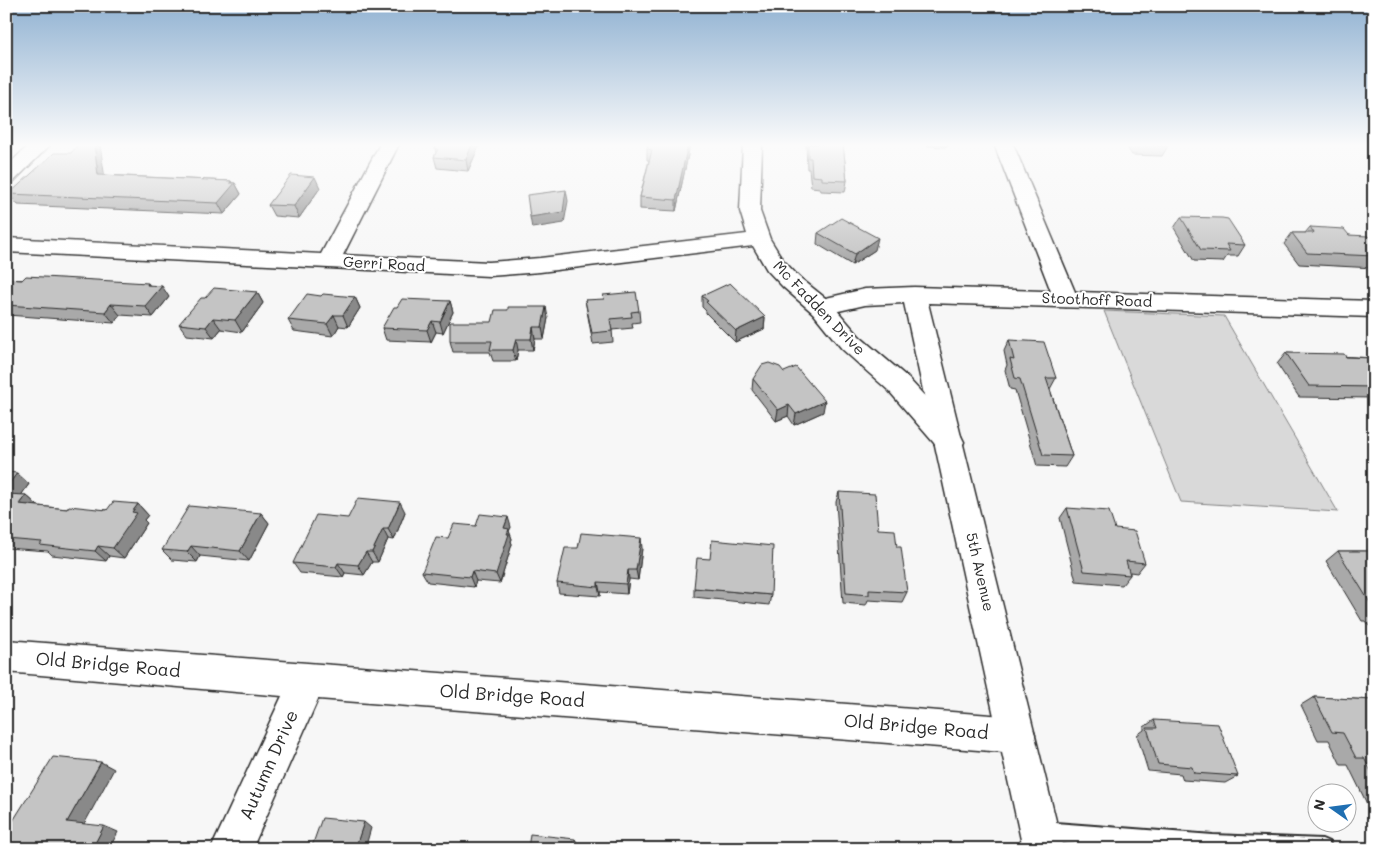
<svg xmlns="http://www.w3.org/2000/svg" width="1380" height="855" font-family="Mali,sans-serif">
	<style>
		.green { fill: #d9d9d9; stroke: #828282 }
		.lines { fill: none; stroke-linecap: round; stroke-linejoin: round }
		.lane-casing { stroke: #2b2b2b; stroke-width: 4 }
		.street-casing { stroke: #2b2b2b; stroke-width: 3 }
		.secondary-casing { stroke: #2b2b2b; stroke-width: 3 }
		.lane { fill: #fff; fill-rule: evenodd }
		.street { fill: #fff; fill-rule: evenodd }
		.secondary { fill: #fff; fill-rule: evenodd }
		.wall { fill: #a9a9a9; stroke: #2b2b2b }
		.shaded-wall { fill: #898989; stroke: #2b2b2b }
		.building { fill: #c4c4c4; stroke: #2b2b2b }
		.labels { text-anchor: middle; stroke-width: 4; stroke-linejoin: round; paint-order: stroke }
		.street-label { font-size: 15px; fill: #2b2b2b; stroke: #fff }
		.near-street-label { font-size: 18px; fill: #2b2b2b; stroke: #fff }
	</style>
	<rect width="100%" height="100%" fill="#f7f7f7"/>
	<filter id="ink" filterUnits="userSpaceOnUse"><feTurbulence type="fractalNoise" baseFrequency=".02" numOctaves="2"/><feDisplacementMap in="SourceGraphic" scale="10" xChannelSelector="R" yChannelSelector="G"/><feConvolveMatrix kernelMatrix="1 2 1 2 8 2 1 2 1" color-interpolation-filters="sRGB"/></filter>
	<g filter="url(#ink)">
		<!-- green -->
		<path class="green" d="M1104 311 1224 316 1338 512 1181 502Z"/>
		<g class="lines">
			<!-- lane casing -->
			<g class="lane-casing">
				<path id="lane" d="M1042 822 1213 835 1322 839 1329 842 1332 849H1131L1042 842 1035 839 1032 832 1035 825Z"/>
			</g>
			<!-- street casing -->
			<g class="street-casing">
				<g id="street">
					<path d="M30 144H51L13 182 6 184V167Z"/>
					<path d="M380 144H399L343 255 489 262 540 258 747 234 740 211 743 144H762L760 211 770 239 783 260 799 277 829 301 860 337 907 377 960 434 964 442 960 450 950 453 940 450 889 391 842 349 813 313 783 287 767 270 753 246 540 272 489 276 6 252V238L321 254Z"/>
					<path d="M994 144H1013L1078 299 1074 304 1066 307 1058 304 1054 299Z"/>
					<path d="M6 640 1017 717 1030 722 1035 735 1030 748 1017 753 318 699 252 849H211L282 696 6 672Z"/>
				</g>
			</g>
			<!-- secondary casing -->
			<g class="secondary-casing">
				<path id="secondary" d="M914 287 1374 301V317L928 303 1063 849H1023L904 303 865 305 821 315 813 313 809 307 813 301 865 289Z"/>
			</g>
			<!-- lane -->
			<use href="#lane" class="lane"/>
			<!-- street -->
			<use href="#street" class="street"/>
			<!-- secondary -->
			<use href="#secondary" class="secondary"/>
		</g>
		<!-- wall -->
		<g class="wall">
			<path d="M437 144H480L468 171 437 168 434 157 436 153 435 149Z"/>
			<path d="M648 144 688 155 676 211 640 209V197L649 160H647V149Z"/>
			<path d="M806 144H843L847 181 845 192 821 191 820 188 811 187 809 169H807Z"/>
			<path d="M927 144H950L945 147 928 146Z"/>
			<path d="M1125 144H1167L1168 146 1162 156 1132 155Z"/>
			<path d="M104 175 231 181 232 183H235L241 194 224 214 18 205 9 194Z"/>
			<path d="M320 188 299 218 274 216 268 205Z"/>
			<path d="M1181 217 1245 245 1238 256H1227L1223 262 1194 261 1174 228Z"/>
			<path d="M1310 227 1349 235 1374 242V268L1299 264 1284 244 1292 233H1305Z"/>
			<path d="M818 233 875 250 852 265 817 244Z"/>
			<path d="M6 279 149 285 169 297 153 317 120 315 114 323 7 315 6 314Z"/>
			<path d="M257 292 263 303 242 332 221 329 214 338 187 335 179 324 205 298Z"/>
			<path d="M321 296 355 297 360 308 348 327 339 326 333 336 294 331 288 320Z"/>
			<path d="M702 296 765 317 764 329 735 342 706 313V311L702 307Z"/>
			<path d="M585 300 639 311 640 322 632 323 633 328 612 330 613 342 593 344Z"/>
			<path d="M450 301 453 312 443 333 436 332 431 342 386 340 382 328 397 307Z"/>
			<path d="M548 318 544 339H535L533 350H518L516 361H493L490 352H453L450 341Z"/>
			<path d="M1009 340 1056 378 1050 389 1072 456 1065 467 1037 466 1015 390 1010 389 1005 370 1007 365 1004 351Z"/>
			<path d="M1286 353 1374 358V398L1299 397 1277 364Z"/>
			<path d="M753 379 823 412 794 425 788 416 776 421 752 390Z"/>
			<path d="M6 472 29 484 21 495H26L38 506 67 509 107 510 138 504 148 515 144 520 147 523 124 558 109 556 106 561 52 555 48 551 6 548Z"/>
			<path d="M839 492 897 547 907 592 902 602 868 600 866 605 843 603 836 502Z"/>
			<path d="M1067 508 1115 529 1145 563 1137 573 1130 572V575L1122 585 1076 581 1060 518Z"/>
			<path d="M405 512 394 540 388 539 378 562H372L364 575 345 573 343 577 300 573 293 563 348 518Z"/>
			<path d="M261 513 269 523 249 561 200 556 197 562 172 560 162 550Z"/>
			<path d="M476 526 511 527 509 531 512 539 511 541 512 544 500 583 476 581 474 587 428 582 422 572 448 538Z"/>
			<path d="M578 548H642L638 580 629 579 627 594 600 592V596L559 593 557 583Z"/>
			<path d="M1338 551H1374V626H1369L1365 621H1362L1326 561Z"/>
			<path d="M694 588 771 595 769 605 694 597Z"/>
			<path d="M1314 697 1374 700V810H1370L1348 765H1341L1329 740H1318L1301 705Z"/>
			<path d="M1154 720 1238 776 1225 783 1183 780 1181 774 1148 771 1137 735 1144 730V727Z"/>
		</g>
		<!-- shaded-wall -->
		<g class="shaded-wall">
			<path d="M94 144H100L106 186 98 175Z"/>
			<path d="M472 144H480L468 171 466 160Z"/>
			<path d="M688 144H690L688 155 676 211V200Z"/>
			<path d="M315 177 320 188 299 218 294 206Z"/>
			<path d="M231 181 233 185 235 183 241 194 224 214 218 203Z"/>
			<path d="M566 190 568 201 564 223 532 228 530 217Z"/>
			<path d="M878 238 875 250 852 265 855 254Z"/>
			<path d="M148 283 155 294 162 286 169 297 153 317 145 306 147 285Z"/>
			<path d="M257 292 263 303 242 332 235 320Z"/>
			<path d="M355 297 360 308 348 327 343 315Z"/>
			<path d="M450 301 453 312 443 333 440 322Z"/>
			<path d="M111 304 120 315 114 323 105 312Z"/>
			<path d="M546 307 548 318 544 339 542 327Z"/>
			<path d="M334 315 339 326 333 336 327 324Z"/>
			<path d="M765 317 764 329 735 342 736 331Z"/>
			<path d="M213 318 221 329 214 338 206 327Z"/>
			<path d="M432 321 436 332 431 342 427 330Z"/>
			<path d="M533 327 535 339 533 350 531 339Z"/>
			<path d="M516 339 518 350 516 361 513 350Z"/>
			<path d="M825 401 823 412 794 425 796 414Z"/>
			<path d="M789 405 788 416 776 421 778 410Z"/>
			<path d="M17 473 29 484 15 504 6 497V488Z"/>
			<path d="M26 495 38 506 19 504Z"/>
			<path d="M400 502 405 512 394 540 388 529Z"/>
			<path d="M138 504 148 515 144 520 147 523 124 558 113 548 132 512Z"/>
			<path d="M261 513 269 523 249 561 240 551Z"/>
			<path d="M508 517 511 527 509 531 512 539 511 541 512 544 500 583 496 574 504 528Z"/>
			<path d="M383 529 388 539 378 562 372 552Z"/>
			<path d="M641 538 642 548 638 580 636 570Z"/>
			<path d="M98 546 109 556 106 561 95 551Z"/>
			<path d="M191 546 200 556 197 562 187 552Z"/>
			<path d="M366 552 372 562 364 575 358 565Z"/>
			<path d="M338 563 345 573 343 577 336 567Z"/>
			<path d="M628 570 629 579 627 594 626 584Z"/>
			<path d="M472 571 476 581 474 587 470 577Z"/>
			<path d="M598 582 600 592V596L598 587Z"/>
			<path d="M101 762 114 769 82 828 67 822Z"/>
			<path d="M364 822 371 828 365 849H355Z"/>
			<path d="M104 826 118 832 109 849H92Z"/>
			<path d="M575 839 578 844 577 849H573Z"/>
		</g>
		<!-- building -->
		<g class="building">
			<path d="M79 144H94L98 175 231 181 230 183H235L218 203 9 194 54 153H71Z"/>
			<path d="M437 144H472L466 160 434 157 438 149H435Z"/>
			<path d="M648 144H688L676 200 640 197 652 150 647 149Z"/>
			<path d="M808 144H843L847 181 822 180V177L812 176 811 158H808Z"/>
			<path d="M1140 144H1167L1168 146Z"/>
			<path d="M291 175 315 177 294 206 268 205Z"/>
			<path d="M566 190 563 212 530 217 527 195Z"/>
			<path d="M1181 217 1222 218 1228 219 1245 245 1226 244 1230 251 1201 250Z"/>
			<path d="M841 218 878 238 855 254 818 233Z"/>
			<path d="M1310 227 1344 229 1349 235 1368 236 1374 242V256L1307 253 1292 233H1314Z"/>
			<path d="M26 276 148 283 147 285 162 286 145 306 111 304 105 312 6 305V279L22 280Z"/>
			<path d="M730 283 765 317 736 331 706 302 708 301 702 296Z"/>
			<path d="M214 288 257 292 235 320 213 318 206 327 179 324 201 298H205Z"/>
			<path d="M636 292 639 311 631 312 632 317 610 319 612 331 592 333 585 300 604 299 603 295Z"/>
			<path d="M307 294 321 296 323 294 355 297 343 315H334L327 324 288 320Z"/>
			<path d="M402 299 450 301 440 322 432 321 427 330 382 328 394 307H397Z"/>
			<path d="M508 307H546L542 327H533L531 339H516L513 350H490L492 341H450V322H492L495 310H508Z"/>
			<path d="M1009 340 1044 342 1056 378H1046L1072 456 1043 455 1020 379 1015 378 1010 359 1014 360Z"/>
			<path d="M1286 353 1344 354 1346 357 1374 358V387L1309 386Z"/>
			<path d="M769 363 780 367 784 372 796 367 825 401 796 414 789 405 778 410 753 379 762 365Z"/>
			<path d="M6 472 17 473 6 488Z"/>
			<path d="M839 492 875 494 878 529 895 530 897 547H901L907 592 869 590V595L846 593Z"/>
			<path d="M6 494 26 495 19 504 67 509 69 506 107 510 113 502 138 504 132 512 137 513 113 548 98 546 95 551 40 545 42 542 6 539Z"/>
			<path d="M358 498 400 502 388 529H383L372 552H366L358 565 338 563 336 567 293 563 316 515 348 518Z"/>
			<path d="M189 506 261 513 240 551 191 546 187 552 162 550Z"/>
			<path d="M1067 508 1109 511 1115 529 1135 531 1145 563 1126 561 1130 575 1084 571Z"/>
			<path d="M480 514 508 517 504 528 509 529 507 534H509L496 574 472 571 470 577 422 572 436 537 448 538 454 524 476 526Z"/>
			<path d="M581 533 641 538 636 570H628L626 584 598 582V587L557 583 565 548H578Z"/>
			<path d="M712 540 773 546 771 595 694 588 697 558 710 559Z"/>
			<path d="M1338 551H1374V609Z"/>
			<path d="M1314 697 1374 700V777L1364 758H1356L1343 733 1332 732Z"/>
			<path d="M1154 720 1218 724 1238 776 1194 773 1192 767 1158 764 1147 728H1157Z"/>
			<path d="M53 757 101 762 67 822 104 826 92 849H6V832Z"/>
			<path d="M322 818 364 822 355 849H311Z"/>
			<path d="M530 834 575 839 573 849H528Z"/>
		</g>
	</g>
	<!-- sky -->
	<linearGradient id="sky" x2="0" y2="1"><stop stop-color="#91b2d2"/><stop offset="0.55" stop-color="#fbfbfb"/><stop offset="1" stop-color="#fbfbfb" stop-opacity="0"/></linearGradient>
	<rect width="1380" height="264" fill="url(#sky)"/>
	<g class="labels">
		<!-- street labels -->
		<g class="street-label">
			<text transform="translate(384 264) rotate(3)" y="5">Gerri Road</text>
			<text transform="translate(1097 300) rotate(2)" y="5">Stoothoff Road</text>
			<text transform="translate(819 308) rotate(46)" y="5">Mc Fadden Drive</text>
			<text transform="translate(980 572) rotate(77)" y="5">5th Avenue</text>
		</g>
		<!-- near-street labels -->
		<g class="near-street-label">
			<text transform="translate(108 665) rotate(5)" y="6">Old Bridge Road</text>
			<text transform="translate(512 696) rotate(4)" y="6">Old Bridge Road</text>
			<text transform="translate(916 727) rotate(5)" y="6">Old Bridge Road</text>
			<text transform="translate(269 765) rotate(-66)" y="6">Autumn Drive</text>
		</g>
	</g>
	<!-- margin -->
	<rect width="1380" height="855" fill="none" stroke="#fff" stroke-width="25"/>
	<rect x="12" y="12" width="1355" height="830" fill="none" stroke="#2b2b2b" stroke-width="2" filter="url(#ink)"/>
	<!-- north arrow -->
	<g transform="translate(1332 808) rotate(284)"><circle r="24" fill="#ffffff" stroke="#aaaaaa"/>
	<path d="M0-4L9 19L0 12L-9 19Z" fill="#1f6fb2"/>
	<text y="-8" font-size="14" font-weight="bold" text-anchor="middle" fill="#2b2b2b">N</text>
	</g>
</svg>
